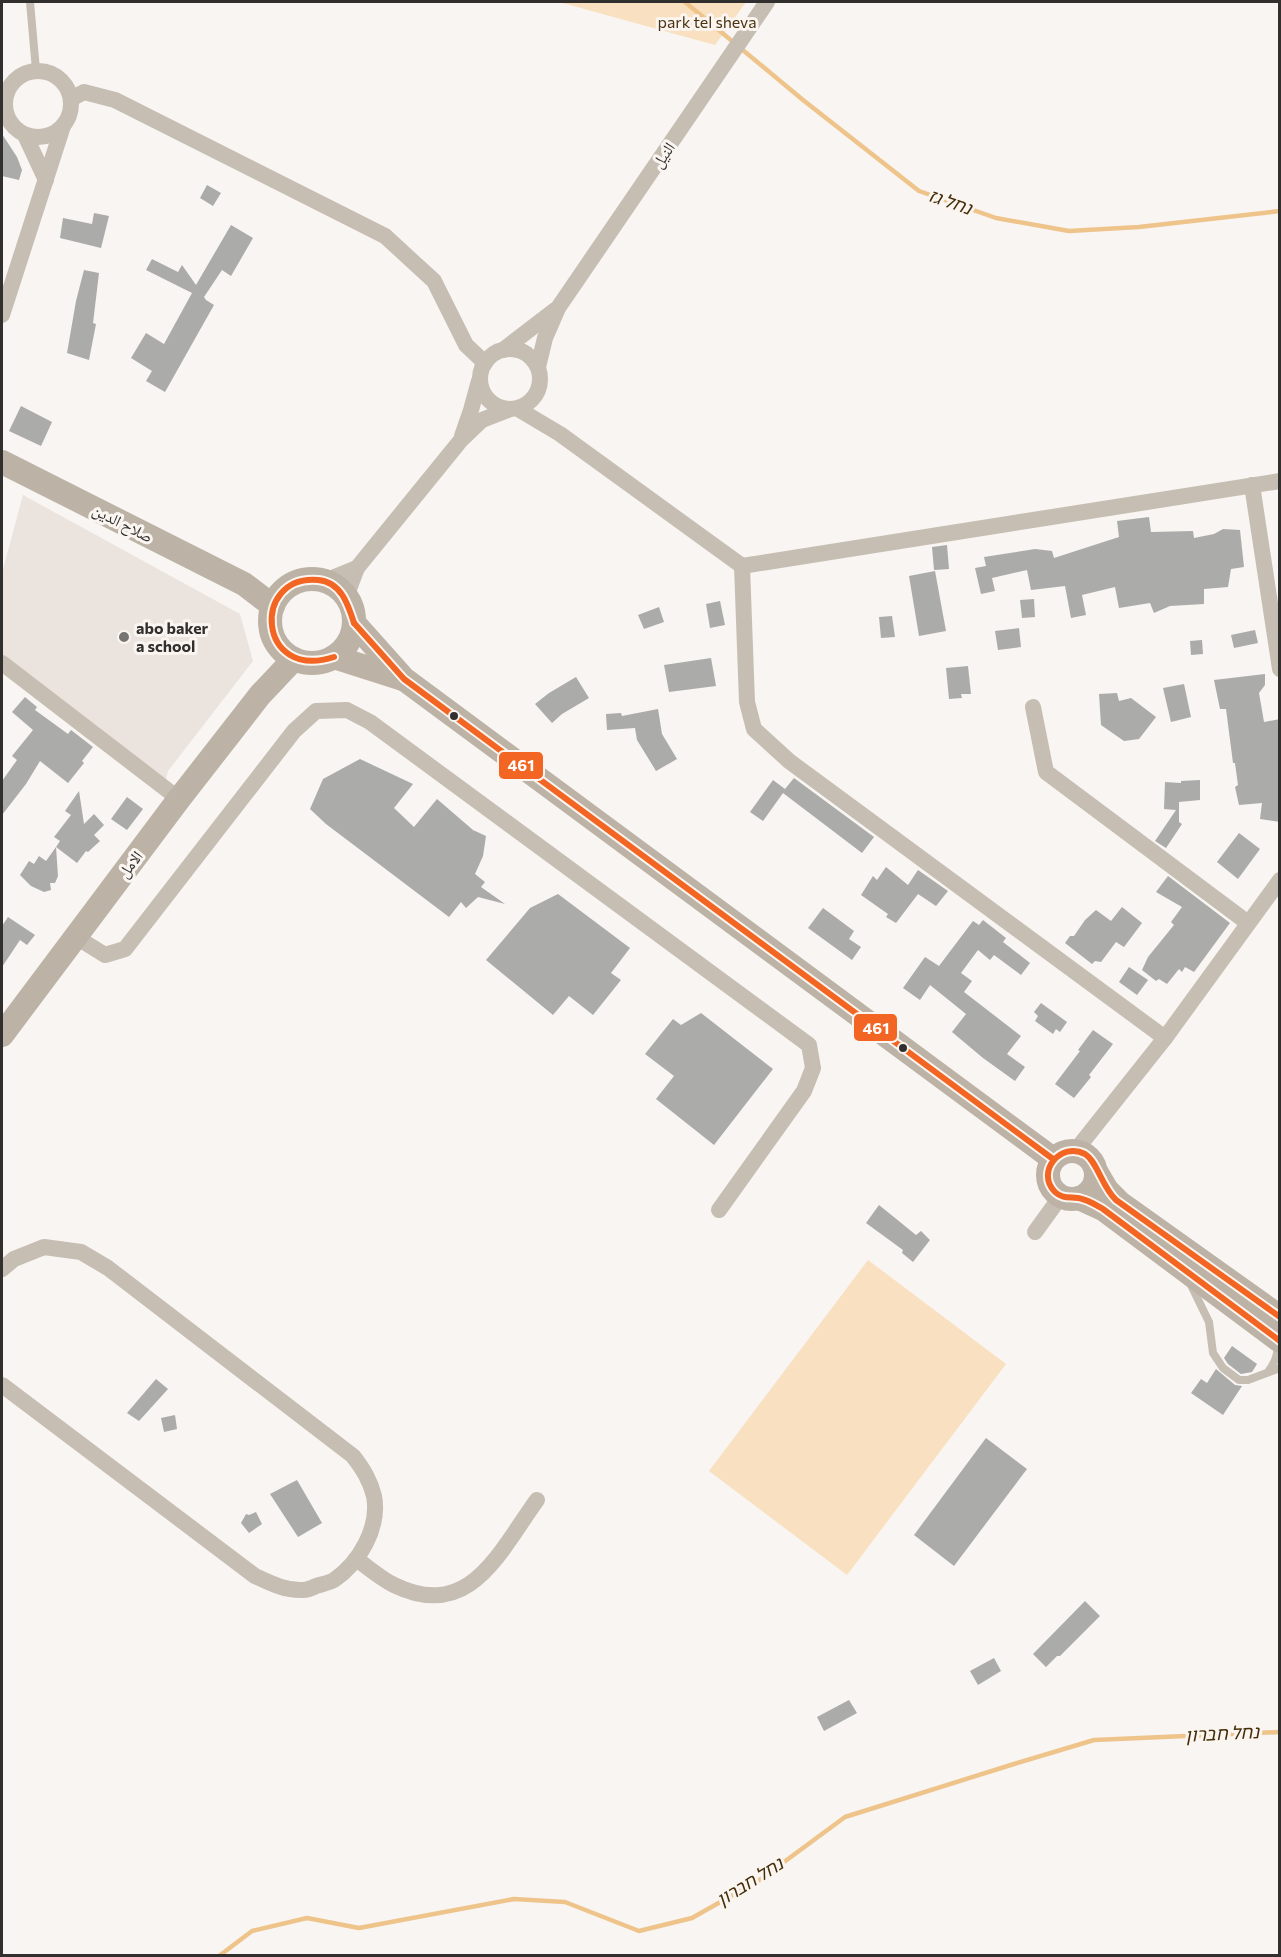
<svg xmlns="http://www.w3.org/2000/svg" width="1281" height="1957" font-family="Commissioner,'Noto Naskh Arabic','Noto Sans Hebrew',sans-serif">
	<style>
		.built { fill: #ebe4de }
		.green { fill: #f9e0c0 }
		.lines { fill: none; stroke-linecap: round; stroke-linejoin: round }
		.stream { stroke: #eec48a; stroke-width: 4.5 }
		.building { fill: #ababa9 }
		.lane { stroke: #c6beb3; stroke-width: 8 }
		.street { stroke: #c6beb3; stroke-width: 16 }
		.secondary { stroke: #bcb3a6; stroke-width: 24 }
		.bus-1-casing { stroke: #faf5f0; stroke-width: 10 }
		.bus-1 { stroke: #f26522; stroke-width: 6 }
		.poi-dot { fill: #777573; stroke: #faf5f0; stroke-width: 2 }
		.bus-dot { fill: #32302e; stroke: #faf5f0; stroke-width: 2 }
		.labels { text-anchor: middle; stroke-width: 6; stroke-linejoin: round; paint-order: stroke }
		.park-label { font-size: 16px; fill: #4b3310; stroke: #faf5f0 }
		.street-label { font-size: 16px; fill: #32302e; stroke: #faf5f0 }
		.poi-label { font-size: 16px; font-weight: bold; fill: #32302e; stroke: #faf5f0; text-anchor: start }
		.water-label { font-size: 18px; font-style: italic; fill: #442d08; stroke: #faf5f0 }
		.line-badge { stroke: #faf5f0; stroke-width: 2 }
		.badge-label { font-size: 16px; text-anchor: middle; font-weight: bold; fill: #fff }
	</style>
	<rect width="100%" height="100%" fill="#f8f5f2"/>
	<!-- built -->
	<path class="built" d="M23 495 240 614 253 661 168 771 164 787 2 663V573Z"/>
	<!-- green -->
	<g class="green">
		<path d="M559 2H746L715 45Z"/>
		<path d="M868 1260 1006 1364 847 1575 709 1471Z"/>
	</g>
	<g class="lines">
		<!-- stream -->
		<g class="stream">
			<path d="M685 2 803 100 919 191 996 218 1069 231 1139 227 1280 211"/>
			<path d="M219 1956 252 1931 307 1918 359 1928 514 1899 565 1902 639 1931 692 1918 761 1879 845 1817 1014 1764 1094 1740 1280 1732"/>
		</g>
	</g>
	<!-- building -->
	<g class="building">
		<path d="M2 134 17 157 22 170 19 180 2 176Z"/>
		<path d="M207 185 221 193 213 206 200 198Z"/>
		<path d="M94 213 109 216 101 248 60 238 63 218 92 224Z"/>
		<path d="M231 225 253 238 231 276 222 270 204 297 206 300 214 305 165 392 146 381 152 371 131 358 146 333 164 344 192 293 146 270 152 259 178 272 182 265 196 285Z"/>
		<path d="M84 270 99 273 93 323 96 324 89 360 67 353 76 301Z"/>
		<path d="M21 406 52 422 41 446 9 431Z"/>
		<path d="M1149 517 1151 532 1193 531 1194 538 1214 534 1223 529 1240 530 1244 567 1231 569 1228 587 1204 589V604L1170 606 1154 613 1150 603 1119 608 1115 587 1082 595 1086 615 1071 618 1065 586 1031 590 1027 570 992 578 995 591 981 594 975 568 986 566 984 557 1035 549 1052 551 1054 558 1119 537 1117 521Z"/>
		<path d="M947 545 949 569 934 570 932 547Z"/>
		<path d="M935 571 946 631 919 636 909 576Z"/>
		<path d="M1034 599 1035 617 1022 618 1020 600Z"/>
		<path d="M720 601 725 625 710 628 706 604Z"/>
		<path d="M659 607 664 622 644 629 638 615Z"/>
		<path d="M892 616 895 637 881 638 879 617Z"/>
		<path d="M1019 628 1021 647 998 650 995 631Z"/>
		<path d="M1255 630 1258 643 1234 648 1231 635Z"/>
		<path d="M1202 640 1203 654 1191 655 1190 641Z"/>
		<path d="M711 658 716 686 669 692 664 665Z"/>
		<path d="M968 666 971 694H961L962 698 949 699 946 668Z"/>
		<path d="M1265 674V685L1259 693 1264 722 1280 719V822L1260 819 1262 803 1239 805 1235 787 1238 785 1235 763H1233L1226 709H1220L1214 680Z"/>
		<path d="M576 677 589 698 562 714 552 723 535 704 549 693Z"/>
		<path d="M1184 684 1191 717 1171 722 1163 688Z"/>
		<path d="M1117 693 1119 701 1131 698 1156 717 1139 739 1124 741 1101 725 1099 694Z"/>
		<path d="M25 697 37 707 35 710 68 734 71 730 93 747 82 761 84 763 68 783 40 761 26 784 2 815V781L17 760 12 756 33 730 12 712Z"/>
		<path d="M658 709 662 734 677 759 656 771 637 740 635 728 607 730 606 714 621 713 622 716Z"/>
		<path d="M360 759 413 784 394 808 414 827 437 799 473 830 486 836 483 856 475 874 485 882 481 887 505 904 478 897 466 908 461 902 449 917 326 824 310 809 323 779Z"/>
		<path d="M794 778 874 837 862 853 783 793 763 821 750 812 773 780 785 789Z"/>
		<path d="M1200 780V800L1179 802V822L1182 824 1166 848 1155 841 1176 810 1164 809 1165 782 1181 783V781Z"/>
		<path d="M79 791 84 824 94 814 104 825 94 835 100 841 88 852 86 851 77 863 56 847 60 841 54 837 71 815 65 811Z"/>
		<path d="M127 797 143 809 127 830 111 819Z"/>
		<path d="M1239 833 1260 849 1238 879 1217 862Z"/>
		<path d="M56 847 58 876 55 883H50L51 890 44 892 31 886 20 875 29 861 34 864 39 856 46 861Z"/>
		<path d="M886 867 908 885 918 870 948 891 936 906 918 894 896 923 886 917 888 914 861 895 873 876 877 880Z"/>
		<path d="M1168 876 1230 923 1194 972 1185 967 1182 972 1179 969 1167 984 1159 979 1156 981 1142 970 1148 957 1174 925 1171 922 1182 907 1156 892Z"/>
		<path d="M558 894 630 948 611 973 621 980 593 1015 569 996 553 1015 486 960 530 908Z"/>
		<path d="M1122 907 1142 923 1124 947 1116 942 1101 962 1095 961 1092 964 1065 943 1070 936H1074L1085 920 1096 910 1111 921Z"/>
		<path d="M823 908 854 931 849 939 861 947 852 960 808 928Z"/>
		<path d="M8 917 35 935 27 945 20 940 2 967V926Z"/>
		<path d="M983 920 1006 938 1003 942 1030 963 1021 975 994 955 990 960 978 950 961 973 972 981 964 992 1021 1036 1007 1054 1025 1067 1015 1081 983 1058 952 1032 966 1014 930 985 920 1000 903 988 925 957 939 966 973 921 979 925Z"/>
		<path d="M1129 967 1148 980 1137 995 1119 982Z"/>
		<path d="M1041 1003 1067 1022 1060 1032 1056 1029 1053 1034 1035 1021 1038 1016 1034 1012Z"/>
		<path d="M701 1013 773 1069 714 1145 656 1099 674 1076 645 1054 673 1019 681 1025Z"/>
		<path d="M1093 1030 1113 1044 1089 1075 1091 1077 1074 1098 1055 1084 1080 1051 1078 1050Z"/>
		<path d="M879 1205 916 1235 921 1231 930 1240 913 1262 902 1253 903 1250 866 1223Z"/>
		<path d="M1232 1346 1257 1364 1252 1372 1241 1374 1228 1364 1224 1358Z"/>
		<path d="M1216 1369 1235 1385 1242 1386 1223 1415 1191 1393 1201 1379 1207 1383Z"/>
		<path d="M156 1379 168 1389 139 1421 127 1413Z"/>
		<path d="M175 1415 177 1429 164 1432 161 1418Z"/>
		<path d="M986 1438 1027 1469 954 1566 914 1535Z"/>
		<path d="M297 1480 322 1523 298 1537 270 1494Z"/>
		<path d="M256 1512 262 1524 249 1533 241 1523 246 1514 249 1515Z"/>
		<path d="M1085 1601 1100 1616 1060 1656H1057L1046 1667 1033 1654Z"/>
		<path d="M994 1658 1001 1671 978 1685 970 1671Z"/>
		<path d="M849 1700 857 1713 824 1731 817 1717Z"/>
	</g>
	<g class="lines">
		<!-- lane -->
		<g class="lane">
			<path d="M30 2 36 70"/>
			<path d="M1190 1283 1209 1322 1213 1353 1223 1368 1239 1380H1248L1280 1368"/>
			<path d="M1268 1372C1275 1362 1279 1354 1277 1342"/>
		</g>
		<!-- street -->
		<g class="street">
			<circle cx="38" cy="104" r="33"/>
			<path d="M71 99 84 92 115 100 385 236 434 281 466 345 485 363"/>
			<path d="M25 135 46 180"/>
			<path d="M2 315 63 126"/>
			<circle cx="510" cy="379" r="30"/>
			<path d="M503 350 555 310"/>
			<path d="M538 367 545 338 558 308 767 2"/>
			<path d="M518 409 560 434 742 566 1280 481"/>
			<path d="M462 436 471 410 479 381"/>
			<path d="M1252 485 1280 669"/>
			<path d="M742 566 747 702 754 729 789 761 1165 1038"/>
			<path d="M325 581 357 568"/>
			<path d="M346 597 357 568 461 440 482 420 508 410"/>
			<path d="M2 663 179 799"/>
			<path d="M1033 707 1046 772 1248 923"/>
			<path d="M76 937 105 955 125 949 294 731 316 711 347 710 370 722 809 1045 813 1068 804 1091 719 1210"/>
			<path d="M1076 1150 1165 1038 1280 880"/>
			<path d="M1035 1232 1061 1196"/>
			<path d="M2 1269 14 1259 44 1247 81 1252 108 1268 353 1456C363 1469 370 1480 374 1496 380 1528 359 1563 334 1580 329 1583 322 1584 316 1586 312 1588 307 1590 303 1590 285 1591 270 1583 255 1576L2 1385"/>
			<path d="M356 1559C368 1567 380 1578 394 1585 470 1622 499 1552 537 1500"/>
		</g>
		<!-- secondary -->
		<g class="secondary">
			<path d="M2 462 244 584 273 606"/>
			<circle cx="312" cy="621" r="42"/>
			<path d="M354 623 404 679 1053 1159"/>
			<path d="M334 657 403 679"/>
			<path d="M2 1035 179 799 260 695 294 659"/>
			<circle cx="1072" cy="1175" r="24"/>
			<path d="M1097 1173 1107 1190 1120 1203 1280 1317"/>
			<path d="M1079 1198 1103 1209 1280 1341"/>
		</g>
		<!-- bus-1 casing -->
		<g class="bus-1-casing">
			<g id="bus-1">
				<path d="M354 623 404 679 1053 1159"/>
				<path d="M334 657C257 682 251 574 318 580 341 582 348 604 354 623"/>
				<path d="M1280 1317 1116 1200C1102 1187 1097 1161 1085 1154 1061 1141 1035 1172 1055 1192 1063 1200 1073 1196 1082 1199 1090 1201 1096 1205 1103 1209L1280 1341"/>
			</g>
		</g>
		<!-- bus-1 -->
		<use href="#bus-1" class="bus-1"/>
	</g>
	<!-- markers -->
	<circle class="poi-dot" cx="124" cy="637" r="6"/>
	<g class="bus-dot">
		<circle cx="454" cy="716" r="5"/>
		<circle cx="903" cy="1048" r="5"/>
	</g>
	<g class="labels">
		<!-- park labels -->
		<g class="park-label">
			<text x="707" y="28">park tel sheva</text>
		</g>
		<!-- street labels -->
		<g class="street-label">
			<text transform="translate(663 155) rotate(-56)" y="6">النيل</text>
			<text transform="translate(123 523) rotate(27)" y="6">صلاح الدين</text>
			<text transform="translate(130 864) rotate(-53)" y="6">الامل</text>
		</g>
		<!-- poi labels -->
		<g class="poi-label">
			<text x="136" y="634">abo baker<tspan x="136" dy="18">a school</tspan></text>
		</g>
		<!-- water labels -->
		<g class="water-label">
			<text transform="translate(950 202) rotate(19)" y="6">נחל גז</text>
			<text transform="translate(1222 1734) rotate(-3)" y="6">נחל חברון</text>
			<text transform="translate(750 1882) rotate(-32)" y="6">נחל חברון</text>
		</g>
	</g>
	<g class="line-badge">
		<rect x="498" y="751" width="46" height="29" rx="6" fill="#f26522"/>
		<rect x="853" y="1013" width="45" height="29" rx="6" fill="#f26522"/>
	</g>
	<g class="badge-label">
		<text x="521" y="771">461</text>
		<text x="876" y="1034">461</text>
	</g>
	<!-- border -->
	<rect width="1281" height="1957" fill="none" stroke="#32302e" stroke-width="6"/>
</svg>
